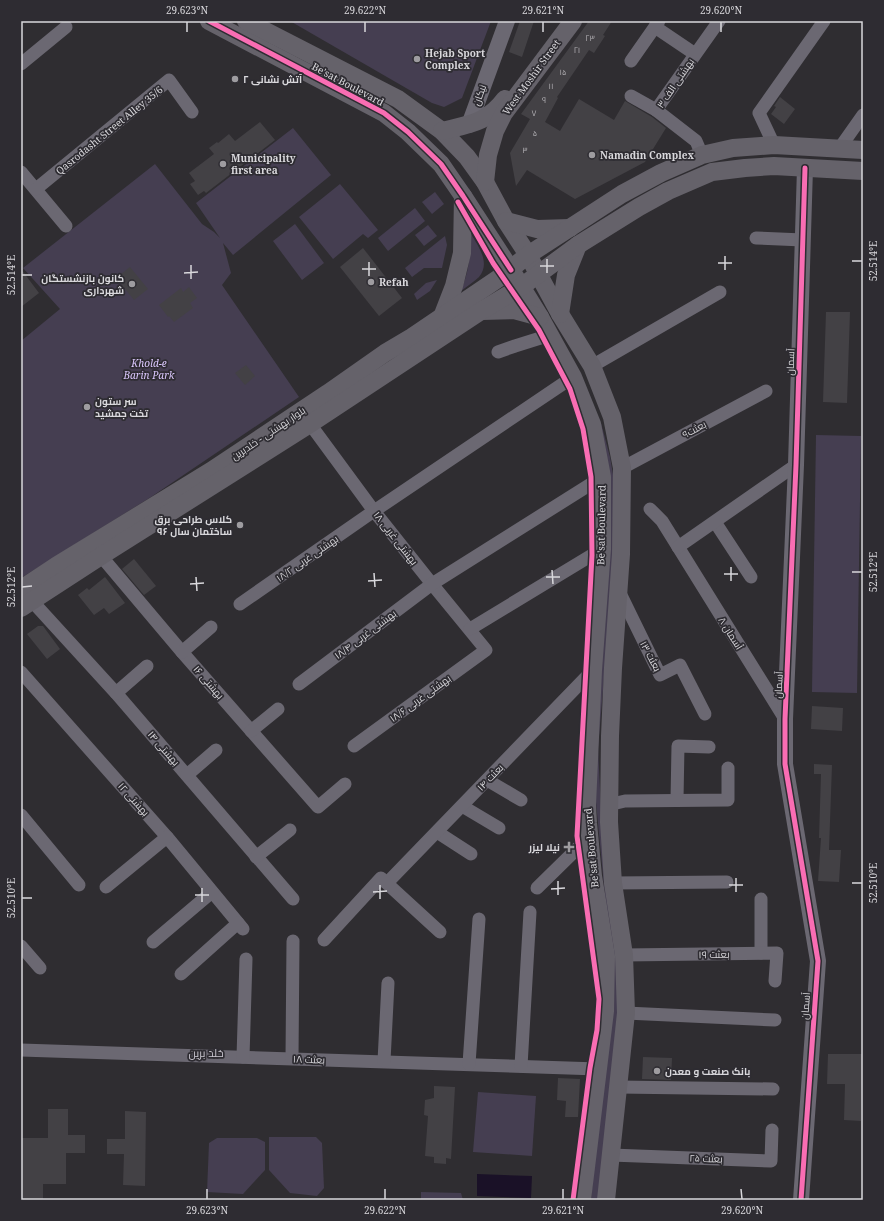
<svg xmlns="http://www.w3.org/2000/svg" width="884" height="1221" font-family="'Noto Serif',Cairo,serif">
	<style>
		.green { fill: #453e51 }
		.water { fill: #1a1127 }
		.building { fill: #434145 }
		.lines { fill: none; stroke-linecap: round; stroke-linejoin: round }
		.minor { stroke: #6b6872; stroke-width: 13 }
		.tertiary { stroke: #6b6872; stroke-width: 16 }
		.secondary { stroke: #65626a; stroke-width: 18 }
		.cycleway-casing { stroke: #2e2c32; stroke-width: 8 }
		.cycleway { stroke: #f96db3; stroke-width: 5 }
		.ticks { fill: none; stroke: #d9d8dc; stroke-width: 1.5 }
		.poi-dot { fill: #9e9ca0; stroke: #2e2c32; stroke-width: 1.5 }
		.labels { text-anchor: middle; stroke-width: 3.5; stroke-linejoin: round; paint-order: stroke }
		.number-label { font-size: 8px; fill: #b4b2b6 }
		.poi-label { font-size: 10px; font-weight: bold; fill: #d9d8dc; stroke: #2e2c32; text-anchor: start }
		.street-label { font-size: 10px; fill: #d9d8dc; stroke: #2e2c32 }
		.park-label { font-size: 10px; font-style: italic; fill: #dcc8fe; stroke: #2e2c32 }
		.neighbourhood-label { font-size: 11px; fill: #cbc8d1; stroke: #2e2c32 }
		.neatline { fill: none; stroke: #d9d8dc; stroke-width: 1.5 }
		.ticks-label { font-size: 10px; text-anchor: middle; fill: #d9d8dc }
	</style>
	<rect width="100%" height="100%" fill="#2f2d31"/>
	<!-- green -->
	<g class="green">
		<path d="M290 21H491L462 98 444 107 432 103Z"/>
		<path d="M293 128 331 175 233 255 223 243 231 273 222 285 299 397 151 497 21 578V341L60 309 23 268 155 164 202 224 214 232 220 238 196 203Z"/>
		<path d="M340 184 378 230 368 238 363 234 333 259 299 217Z"/>
		<path d="M435 192 444 204 432 214 422 202Z"/>
		<path d="M415 208 425 221 388 251 378 238Z"/>
		<path d="M295 224 324 263 302 280 273 241Z"/>
		<path d="M428 225 437 236 424 246 415 235Z"/>
		<path d="M468 229C476 243 492 262 479 277 474 282 467 286 461 291 470 267 471 254 468 229Z"/>
		<path d="M445 236 447 245 442 268H424L412 277 405 268Z"/>
		<path d="M437 280 430 291 417 300 414 294 426 283Z"/>
		<path d="M601 423 610 457 615 486 611 596 598 748 603 851 615 943 619 1000 598 1200H591L599 1111 614 990 595 792Z"/>
		<path d="M816 435 861 436 857 693 812 692Z"/>
		<path d="M478 1092 536 1096 532 1156 473 1152Z"/>
		<path d="M269 1137H316L322 1143 324 1188 317 1196 290 1193 269 1170Z"/>
		<path d="M217 1138H257L265 1142V1170L243 1194 207 1192 209 1143Z"/>
		<path d="M421 1192 461 1193 463 1200H421Z"/>
	</g>
	<!-- water -->
	<path class="water" d="M477 1174 532 1176 531 1198 477 1196Z"/>
	<!-- building -->
	<g class="building">
		<path d="M520 21H534L522 57 509 52Z"/>
		<path d="M589 21H612L603 35 605 36 594 53 589 50 557 97 558 98 545 122 560 131 579 99 614 120 625 101 652 117 666 128 645 162 575 199 527 170 516 186 510 153 530 119 521 114Z"/>
		<path d="M780 97 795 109 784 124 771 114 776 107 774 106Z"/>
		<path d="M260 122 275 140 206 193 204 191 198 195 190 184 195 181 189 173 214 154 209 148 217 142 218 143 229 134 235 141Z"/>
		<path d="M363 248 402 298 379 316 340 267Z"/>
		<path d="M130 267 148 289 134 300 116 278Z"/>
		<path d="M21 269 39 293 21 307Z"/>
		<path d="M189 287 197 298 190 303 193 308 174 322 169 316 168 317 159 305 181 288 183 292Z"/>
		<path d="M826 312H850L847 403 823 402Z"/>
		<path d="M246 365 255 376 245 385 235 373Z"/>
		<path d="M134 559 156 586 144 595 122 569Z"/>
		<path d="M105 577 125 603 109 614 104 608 94 615 78 595 87 588 89 590Z"/>
		<path d="M38 626H43L60 649 47 659 27 634Z"/>
		<path d="M812 706 843 708 842 731 811 729Z"/>
		<path d="M814 764 832 765 829 850H841L839 882 818 881 821 838H819L821 774H814Z"/>
		<path d="M828 1054H863V1084H862L861 1121 844 1120 845 1084H827Z"/>
		<path d="M643 1057 672 1058 671 1080 642 1079Z"/>
		<path d="M558 1078 580 1079 578 1117H565L566 1101 557 1100Z"/>
		<path d="M434 1086 455 1087 451 1159 446 1158V1164L434 1163V1157L425 1156 428 1116 424 1115 425 1100 434 1098Z"/>
		<path d="M48 1109H68V1135H85V1153H66V1184H43V1200H21L22 1138H48Z"/>
		<path d="M125 1111 146 1112 145 1186 123 1185 124 1154H107V1139H125Z"/>
	</g>
	<g class="lines">
		<!-- minor -->
		<g class="minor">
			<path d="M655 27 695 54"/>
			<path d="M631 61 659 21"/>
			<path d="M21 64 66 27"/>
			<path d="M631 96 656 110"/>
			<path d="M774 145 759 113 824 21"/>
			<path d="M839 149 863 115"/>
			<path d="M702 155 696 141 656 110 719 21"/>
			<path d="M21 172 66 226"/>
			<path d="M36 189 169 80 192 112"/>
			<path d="M756 238 803 240"/>
			<path d="M498 352 515 346 550 335"/>
			<path d="M592 366 720 292"/>
			<path d="M310 424 374 511 432 584 486 650 354 746"/>
			<path d="M622 468 766 391"/>
			<path d="M650 509 662 521 785 719"/>
			<path d="M715 522 751 577"/>
			<path d="M678 547 796 465"/>
			<path d="M101 556 182 652 318 807 345 784"/>
			<path d="M619 591 660 675 680 665 705 714"/>
			<path d="M32 601 116 693 293 899"/>
			<path d="M240 604 374 511 573 377"/>
			<path d="M470 629 602 549"/>
			<path d="M182 652 211 627"/>
			<path d="M21 672 167 837 243 929"/>
			<path d="M299 684 432 584 602 477"/>
			<path d="M116 693 147 666"/>
			<path d="M251 731 278 709"/>
			<path d="M187 775 216 750"/>
			<path d="M487 780 521 800"/>
			<path d="M677 800 678 746 709 747"/>
			<path d="M608 805 625 801 728 800V768"/>
			<path d="M462 806 499 828"/>
			<path d="M21 815 79 885"/>
			<path d="M437 832 471 854"/>
			<path d="M256 857 290 830"/>
			<path d="M387 883 593 670"/>
			<path d="M613 883 727 882"/>
			<path d="M106 887 167 837"/>
			<path d="M537 888 589 837"/>
			<path d="M761 899V953"/>
			<path d="M324 940 381 878 440 932"/>
			<path d="M153 942 212 892"/>
			<path d="M21 946 40 968"/>
			<path d="M624 955 777 953 775 981"/>
			<path d="M181 974 238 923"/>
			<path d="M626 1013 775 1020"/>
			<path d="M21 1050 598 1069"/>
			<path d="M243 1057 246 959"/>
			<path d="M292 1058 293 941"/>
			<path d="M384 1061 388 983"/>
			<path d="M469 1064 479 919"/>
			<path d="M521 1066 530 912"/>
			<path d="M618 1087 773 1089"/>
			<path d="M611 1155 771 1161 772 1130"/>
		</g>
		<!-- tertiary -->
		<g class="tertiary">
			<path d="M469 125 507 21"/>
			<path d="M801 1200 818 961 785 764V719L796 465 805 168"/>
		</g>
		<!-- secondary -->
		<g class="secondary">
			<path d="M209 21 384 113 408 132 441 164 463 196 511 270 540 317 573 377 592 424 602 477V549L593 670 587 805 588 823 593 876 606 956 605 1011 582 1200"/>
			<path d="M246 21 398 99 442 131 467 157 485 182 506 221 528 255 560 314 592 366 612 417 622 468 621 554 613 668 610 736 609 822 613 883 624 955 626 1013 606 1200"/>
			<path d="M442 131C470 124 487 123 505 99"/>
			<path d="M485 182 488 155 495 131 504 113 573 21"/>
			<path d="M506 221 537 229 570 228"/>
			<path d="M482 311 514 310 540 317"/>
			<path d="M560 314 566 275 578 245"/>
			<path d="M442 317 454 286 462 253 463 196"/>
			<path d="M21 589 56 566 211 471 328 393 385 353 412 337 502 276 528 255 622 194 661 173 702 155 733 148 774 145 863 150"/>
			<path d="M21 608 101 556 310 424 481 311 521 287 578 245 639 207 668 191 712 172 745 168 774 166 863 171"/>
		</g>
		<!-- cycleway casing -->
		<g class="cycleway-casing">
			<g id="cycleway">
				<path d="M209 21 384 113 408 132 441 164 463 196 511 270"/>
				<path d="M458 202 493 263 539 330 570 389 583 429 591 477 592 555 577 836 599 999 597 1030 590 1068 573 1200"/>
				<path d="M801 1200 818 961 785 764V719L796 465 805 168"/>
			</g>
		</g>
		<!-- cycleway -->
		<use href="#cycleway" class="cycleway"/>
	</g>
	<!-- ticks -->
	<path class="ticks" d="M187 22V32M365 22V32M543 22V32M721 22V32M725 256V270M547 259V273M852 261H862M369 262V276M718 263H732M191 265V279M540 266H554M362 269H376M184 273 198 272M22 275H32M731 567V581M552 570 553 584M852 572H862M374 573 375 587M724 574H738M196 577 197 591M546 577H560M368 581 382 580M190 584 204 583M22 587 32 586M736 878V892M558 881V895M852 883H862M380 885V899M729 885H743M202 888V902M551 889 565 888M373 892 387 891M195 895H209M22 898H32M207 1189V1199M385 1189V1199M563 1189V1199M741 1189 742 1199"/>
	<!-- markers -->
	<g class="poi-dot">
		<circle cx="417" cy="59" r="4"/>
		<circle cx="235" cy="79" r="4"/>
		<circle cx="592" cy="155" r="4"/>
		<circle cx="223" cy="164" r="4"/>
		<circle cx="371" cy="282" r="4"/>
		<circle cx="132" cy="284" r="4"/>
		<circle cx="87" cy="407" r="4"/>
		<circle cx="240" cy="525" r="4"/>
		<path d="M567 841h4v4h4v4h-4v4h-4v-4h-4v-4h4z"/>
		<circle cx="657" cy="1071" r="4"/>
	</g>
	<g class="labels">
		<!-- number labels -->
		<g class="number-label">
			<text x="590" y="41">۲۳</text>
			<text x="577" y="53">۲۱</text>
			<text x="563" y="75">۱۵</text>
			<text x="551" y="89">۱۱</text>
			<text x="544" y="103">۹</text>
			<text x="534" y="116">۷</text>
			<text x="535" y="136">۵</text>
			<text x="525" y="153">۳</text>
		</g>
		<!-- poi labels -->
		<g class="poi-label">
			<text x="425" y="57">Hejab Sport<tspan x="425" dy="12">Complex</tspan></text>
			<text x="243" y="83">آتش نشانی ۲</text>
			<text x="600" y="159">Namadin Complex</text>
			<text x="231" y="162">Municipality<tspan x="231" dy="12">first area</tspan></text>
			<text x="124" y="282" text-anchor="end">کانون بازنشستگان<tspan x="124" dy="12">شهرداری</tspan></text>
			<text x="379" y="286">Refah</text>
			<text x="95" y="405">سر ستون<tspan x="95" dy="12">تخت جمشید</tspan></text>
			<text x="232" y="523" text-anchor="end">کلاس طراحی برق<tspan x="232" dy="12">ساختمان سال ۹۶</tspan></text>
			<text x="560" y="851" text-anchor="end">نیلا لیزر</text>
			<text x="665" y="1075">بانک صنعت و معدن</text>
		</g>
		<!-- street labels -->
		<g class="street-label">
			<text transform="translate(531 77) rotate(-54)" y="4">West Moshir Street</text>
			<text transform="translate(675 83) rotate(-56)" y="4">بهشتی الف ۳</text>
			<text transform="translate(348 84) rotate(28)" y="4">Be'sat Boulevard</text>
			<text transform="translate(479 95) rotate(-70)" y="4">نیکان</text>
			<text transform="translate(109 130) rotate(-39)" y="4">Qasrodasht Street Alley 35/6</text>
			<text transform="translate(790 362) rotate(-88)" y="4">آسمان</text>
			<text transform="translate(694 429) rotate(-28)" y="4">بعثت۹</text>
			<text transform="translate(268 433) rotate(-34)" y="4">بلوار بهشتی - خلدبرین</text>
			<text transform="translate(601 525) rotate(-89)" y="4">Be'sat Boulevard</text>
			<text transform="translate(396 538) rotate(52)" y="4">بهشتی غربی ۱۸</text>
			<text transform="translate(307 558) rotate(-35)" y="4">بهشتی غربی ۱۸/۲</text>
			<text transform="translate(731 633) rotate(58)" y="4">۸ آسمان</text>
			<text transform="translate(365 634) rotate(-37)" y="4">بهشتی غربی ۱۸/۴</text>
			<text transform="translate(651 656) rotate(62)" y="4">۱۳ بعثت</text>
			<text transform="translate(209 682) rotate(49)" y="4">۱۶ بهشتی</text>
			<text transform="translate(778 685) rotate(-87)" y="4">آسمان</text>
			<text transform="translate(420 698) rotate(-36)" y="4">بهشتی غربی ۱۸/۶</text>
			<text transform="translate(164 748) rotate(49)" y="4">۱۴ بهشتی</text>
			<text transform="translate(490 777) rotate(-46)" y="4">بعثت ۱۴</text>
			<text transform="translate(134 799) rotate(48)" y="4">۱۲ بهشتی</text>
			<text transform="translate(591 848) rotate(-95)" y="4">Be'sat Boulevard</text>
			<text transform="translate(714 954) rotate(-1)" y="4">بعثت ۱۹</text>
			<text transform="translate(805 1006) rotate(-86)" y="4">آسمان</text>
			<text transform="translate(309 1059) rotate(2)" y="4">بعثت ۱۸</text>
			<text transform="translate(706 1158) rotate(2)" y="4">۲۵ بعثت</text>
		</g>
		<!-- park labels -->
		<g class="park-label">
			<text x="149" y="367">Khold-e<tspan x="149" dy="12">Barin Park</tspan></text>
		</g>
		<!-- neighbourhood labels -->
		<g class="neighbourhood-label">
			<text x="206" y="1057">خلد برین</text>
		</g>
	</g>
	<!-- border -->
	<rect width="884" height="1221" fill="none" stroke="#2e2c32" stroke-width="44"/>
	<rect x="22" y="22" width="840" height="1177" class="neatline"/>
	<g class="ticks-label">
		<text x="187" y="14">29.623°N</text>
		<text x="365" y="14">29.622°N</text>
		<text x="543" y="14">29.621°N</text>
		<text x="721" y="14">29.620°N</text>
		<text transform="translate(873 261) rotate(-90)" y="4">52.514°E</text>
		<text transform="translate(11 275) rotate(-90)" y="4">52.514°E</text>
		<text transform="translate(873 572) rotate(-90)" y="4">52.512°E</text>
		<text transform="translate(11 587) rotate(-90)" y="4">52.512°E</text>
		<text transform="translate(873 883) rotate(-90)" y="4">52.510°E</text>
		<text transform="translate(11 898) rotate(-90)" y="4">52.510°E</text>
		<text x="207" y="1214">29.623°N</text>
		<text x="385" y="1214">29.622°N</text>
		<text x="563" y="1214">29.621°N</text>
		<text x="742" y="1214">29.620°N</text>
	</g>
</svg>
